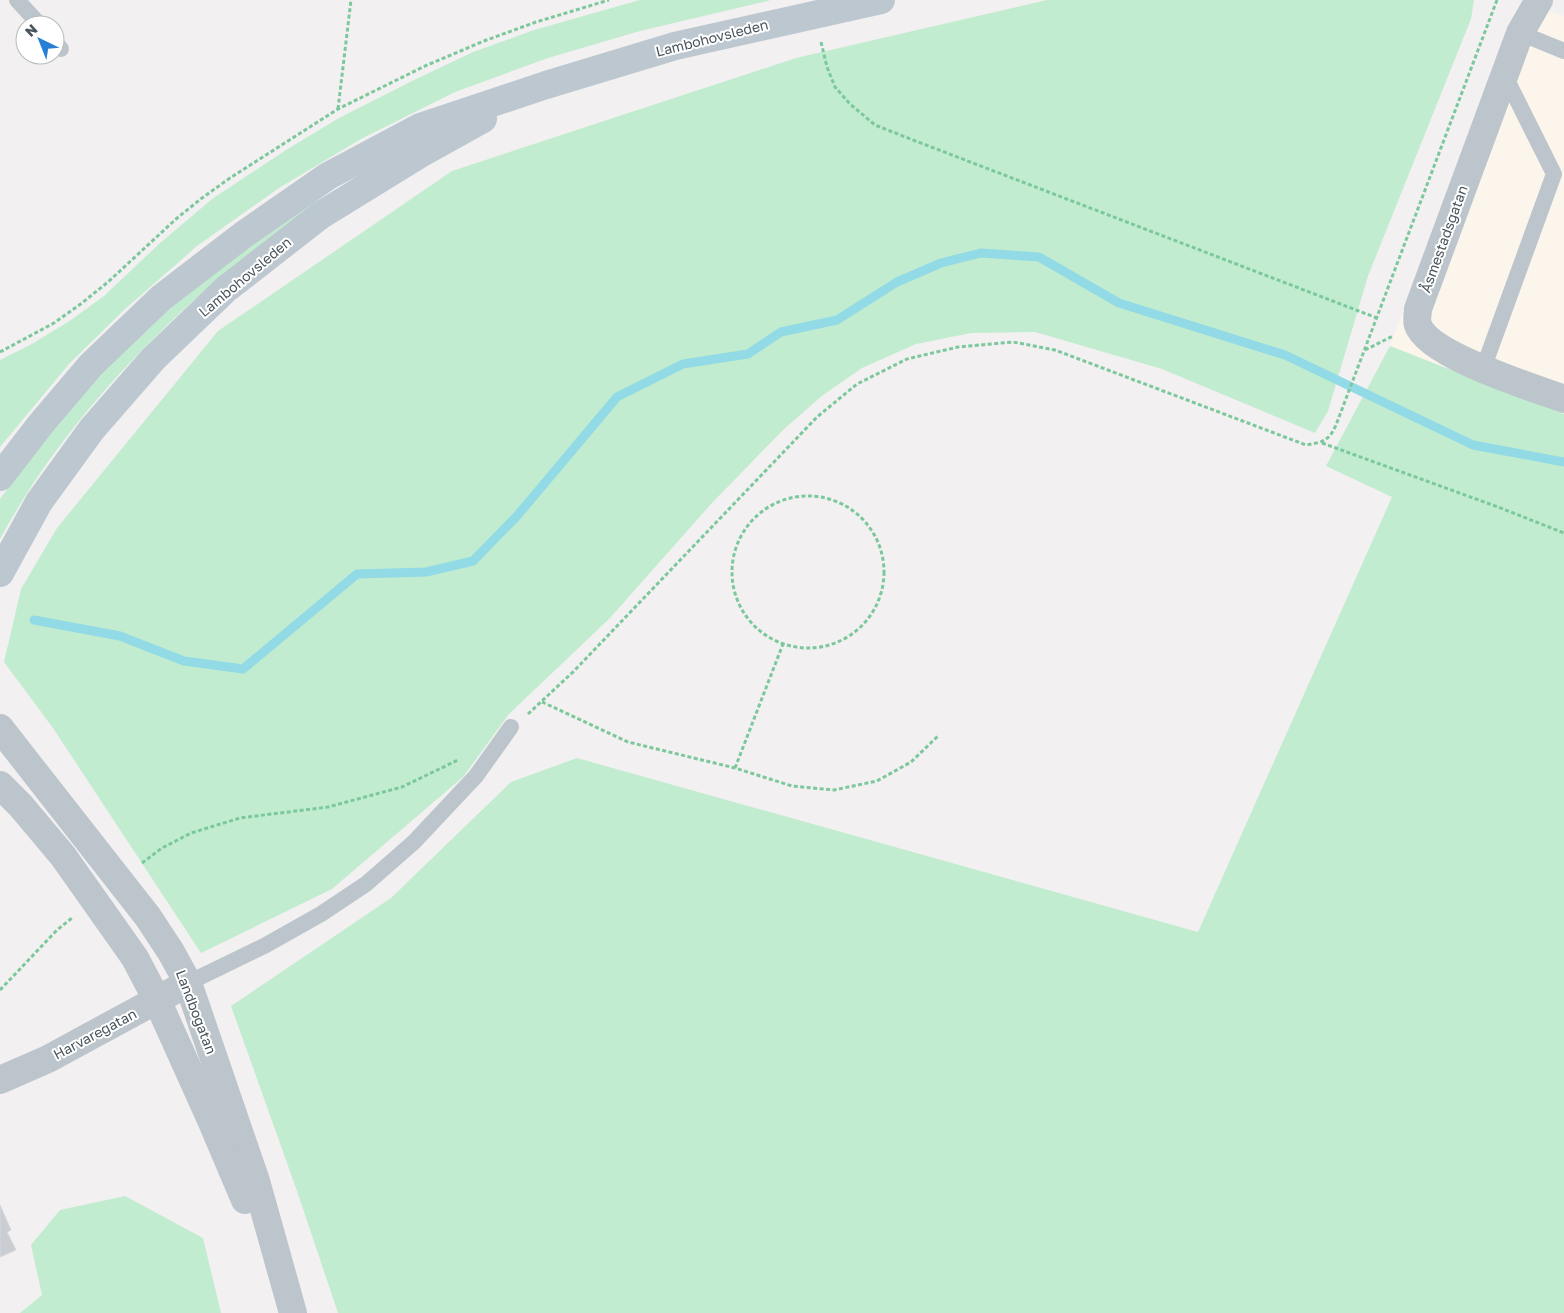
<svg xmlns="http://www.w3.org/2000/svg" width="1564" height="1313" font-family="'Golos Text',sans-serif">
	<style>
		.commercial { fill: #fbf5eb }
		.green { fill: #c2eccf }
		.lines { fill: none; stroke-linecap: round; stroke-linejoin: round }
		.stream { stroke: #92dae6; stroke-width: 9 }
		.building { fill: #cacdd2; stroke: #d4d7db }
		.path { stroke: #7cc89d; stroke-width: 3; stroke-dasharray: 4 2.5; stroke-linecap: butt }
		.service { stroke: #bcc5cb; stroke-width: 16 }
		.minor { stroke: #bcc5cb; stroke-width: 28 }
		.tertiary { stroke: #bcc5cb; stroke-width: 28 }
		.secondary { stroke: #bdc7d0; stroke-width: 28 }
		.labels { text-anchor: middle; stroke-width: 4; stroke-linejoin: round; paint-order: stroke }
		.street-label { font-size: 14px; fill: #49545c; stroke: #fff }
	</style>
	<rect width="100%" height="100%" fill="#f2f0f0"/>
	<!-- commercial -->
	<path class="commercial" d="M1523 2 1564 16V414L1390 346Z"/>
	<!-- green -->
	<g class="green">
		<path d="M640 0H771L640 31 548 58 455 92 361 139 279 188 197 246 124 310 69 364 0 447V360L32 344 71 320 104 296 159 244 212 199 286 150 339 118 412 81 473 52 534 30Z"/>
		<path d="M1047 0H1474L1471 19 1368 276 1328 411 1315 433 1162 369 1035 332 971 333 916 344 862 368 823 395 784 429 711 504 610 618 509 714 463 777 332 889 201 953 53 728 4 662 21 589 57 528 218 331 452 171 796 58Z"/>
		<path d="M314 202 316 203C279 232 239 261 203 292 125 361 49 447 0 539V499L43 442 102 373 179 300 213 272Z"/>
		<path d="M1390 346 1564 414V1313H338L297 1191 231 1006 391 898 511 782 577 758 1198 932 1392 497 1326 466Z"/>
		<path d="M125 1196 203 1238 221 1313H20L42 1295 31 1245 60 1210Z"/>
	</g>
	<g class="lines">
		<!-- stream -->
		<path class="stream" d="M34 620 120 636 184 661 243 669 357 574 426 572 473 561 517 516 617 397 683 364 748 354 781 332 837 320 897 282 941 263 981 253 1039 257 1119 303 1285 355 1473 445 1564 462"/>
	</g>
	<!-- building -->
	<path class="building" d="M0 1205 11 1230 7 1232 16 1250 0 1257Z"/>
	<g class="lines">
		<!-- path -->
		<g class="path">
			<path d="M821 42 827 67 835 87 850 104 875 125 913 140 1377 318"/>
			<path d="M338 109 351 0"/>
			<path d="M1365 350 1393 336"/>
			<path d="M0 352 54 323 82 303 108 282 176 219 202 198 230 178 338 109 425 66 484 41 536 22 609 0"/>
			<path d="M1322 443 1498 507 1564 533"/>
			<circle cx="808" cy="572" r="76"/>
			<path d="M542 702 628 742 735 768 792 786 834 790 877 781 911 762 939 735"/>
			<path d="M528 714 574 671 817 417 857 384 907 359 958 347 1013 342 1055 350 1306 445C1323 442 1329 441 1336 425L1497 0"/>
			<path d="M735 768 783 644"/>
			<path d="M142 863 162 848 191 833 240 818 328 807 402 787 458 760"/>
			<path d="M0 990 57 930 72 918"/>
		</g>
		<!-- service -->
		<g class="service">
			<path d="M17 0 40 25"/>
			<path d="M1520 33 1564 51"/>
			<path d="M55 42 61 49"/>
			<path d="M1483 369 1554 174 1505 76"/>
			<path d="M188 983 266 945 321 914 366 884 414 842 476 776 511 727"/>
		</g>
		<!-- minor -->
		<g class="minor">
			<path d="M1539 0 1520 33 1418 309C1418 314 1416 321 1418 325 1429 356 1532 387 1564 399"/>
			<path d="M0 1080 48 1059 188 983"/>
		</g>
		<!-- tertiary -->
		<g class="tertiary">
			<path d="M0 728 148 917 171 952 188 983 256 1181 293 1313"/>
			<path d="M0 785 21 806 63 856 135 958 157 1000 211 1120 245 1200"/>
		</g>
		<!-- secondary -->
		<g class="secondary">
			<path d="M0 477 40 425 91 365 161 298 243 235 328 176 420 127 546 85 675 46 881 0"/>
			<path d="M0 573 39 502 92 429 153 359 226 289 321 215 420 154 483 119"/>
		</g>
	</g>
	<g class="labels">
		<!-- street labels -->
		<g class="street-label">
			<text transform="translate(712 38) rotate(-14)" y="5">Lambohovsleden</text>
			<text transform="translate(1444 239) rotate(-70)" y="5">Åsmestadsgatan</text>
			<text transform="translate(245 277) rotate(-40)" y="5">Lambohovsleden</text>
			<text transform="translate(196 1012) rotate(69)" y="5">Landbogatan</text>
			<text transform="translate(95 1034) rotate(-28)" y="5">Harvaregatan</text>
		</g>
	</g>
	<!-- north arrow -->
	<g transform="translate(40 40) rotate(317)"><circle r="24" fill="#ffffff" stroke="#b6bbbe"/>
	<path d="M0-4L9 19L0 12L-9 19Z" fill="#277fd5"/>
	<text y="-8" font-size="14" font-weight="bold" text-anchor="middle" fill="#49545c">N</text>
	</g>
</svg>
